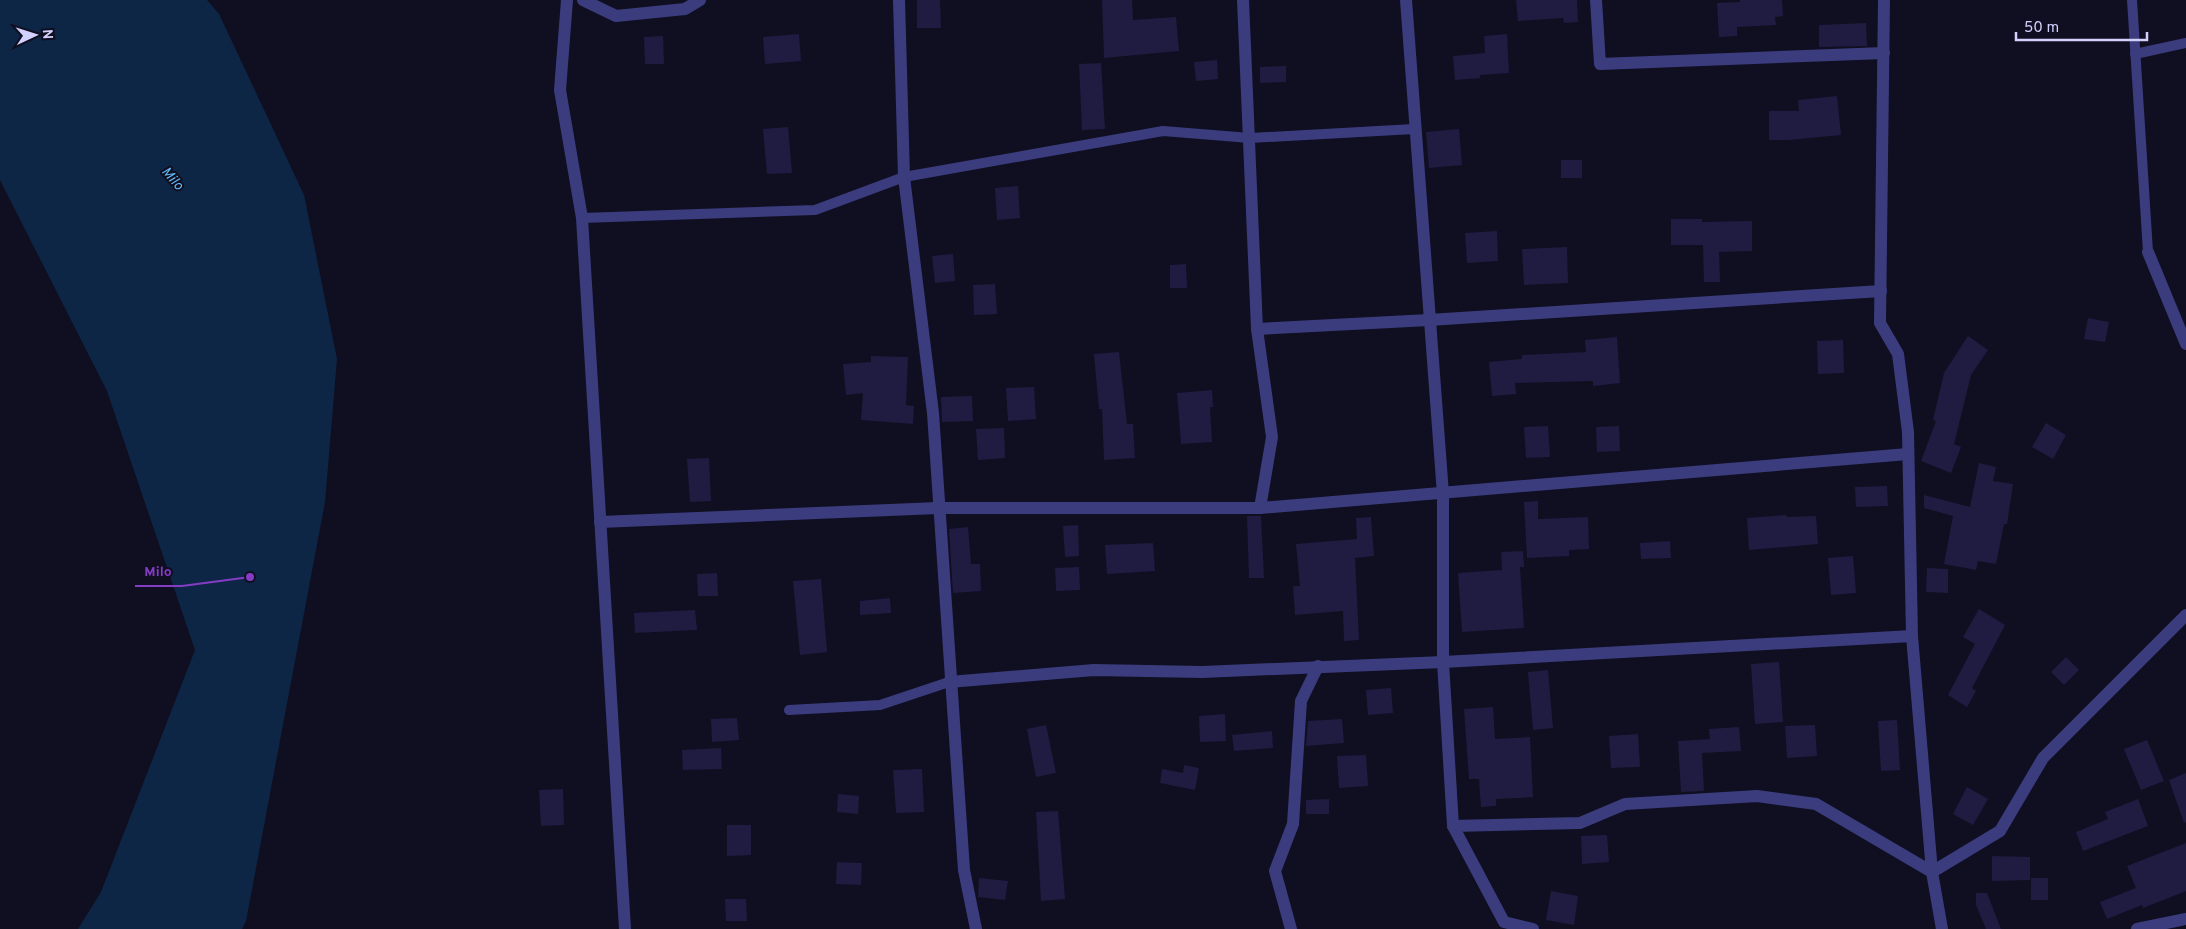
<svg xmlns="http://www.w3.org/2000/svg" width="2186" height="929" font-family="Overpass,sans-serif">
	<style>
		.water { fill: #0e2645 }
		.building { fill: #201b41 }
		.lines { fill: none; stroke-linecap: round; stroke-linejoin: round }
		.service { stroke: #3b3c7e; stroke-width: 10 }
		.minor { stroke: #3b3c7e; stroke-width: 12 }
		.labels { text-anchor: middle; stroke-width: 4; stroke-linejoin: round; paint-order: stroke }
		.water-label { font-size: 14px; font-style: italic; fill: #62bcf9; stroke: #100e21 }
		.leader { fill: none; stroke: #843cc5; stroke-width: 2 }
		.callout-dot { fill: #843cc5; stroke: #100e21; stroke-width: 2 }
		.callout-label { font-size: 14px; text-anchor: middle; font-weight: bold; fill: #843cc5; stroke: #100e21; stroke-width: 4; stroke-linejoin: round; paint-order: stroke }
	</style>
	<rect width="100%" height="100%" fill="#100e21"/>
	<!-- water -->
	<path class="water" d="M0 0H207L219 14 304 195 337 359 325 502 246 921 242 929H78L101 892 195 650 107 391 0 180Z"/>
	<!-- building -->
	<g class="building">
		<path d="M917 0H940L941 28H917Z"/>
		<path d="M1102 0H1132L1133 20 1176 17 1179 51 1104 58Z"/>
		<path d="M1516 0H1577L1578 22 1564 23 1563 18 1518 21Z"/>
		<path d="M1740 0H1782L1783 16 1775 17 1776 25 1737 27V36L1719 37 1717 3 1740 2Z"/>
		<path d="M1866 23 1867 46 1819 47V25Z"/>
		<path d="M799 34 801 61 765 64 763 37Z"/>
		<path d="M1507 34 1509 73 1480 75V78L1455 80 1453 56 1485 53 1484 36Z"/>
		<path d="M663 36 664 64H645L644 37Z"/>
		<path d="M1217 60 1218 79 1196 81 1194 62Z"/>
		<path d="M1101 63 1105 129 1082 130 1079 64Z"/>
		<path d="M1286 66V82L1260 83V67Z"/>
		<path d="M1837 96 1841 135 1789 140H1769V111H1799L1798 100Z"/>
		<path d="M788 127 792 173 767 174 763 129Z"/>
		<path d="M1459 129 1462 165 1429 168 1426 132Z"/>
		<rect x="1561" y="160" width="21" height="18"/>
		<path d="M1018 186 1020 218 997 220 995 188Z"/>
		<path d="M1671 219H1702V222L1752 221V251L1719 252 1720 282H1704L1703 245H1671Z"/>
		<path d="M1497 231 1498 261 1467 263 1465 233Z"/>
		<path d="M1567 247 1568 283 1524 285 1522 249Z"/>
		<path d="M953 254 955 281 935 283 932 256Z"/>
		<path d="M1186 264 1187 288H1170V265Z"/>
		<path d="M995 284 997 314 974 315 973 285Z"/>
		<path d="M2088 318 2109 322 2105 342 2084 339Z"/>
		<path d="M1968 336 1988 350 1971 375 1954 444 1961 447 1951 473 1921 461 1936 421 1933 420 1944 373Z"/>
		<path d="M1617 337 1620 383 1593 386V381L1515 383 1516 394 1492 396 1489 362 1522 359V355L1586 352 1585 340Z"/>
		<path d="M1843 340 1844 373 1818 374 1817 341Z"/>
		<path d="M1119 352 1127 424H1133L1135 458 1104 460 1102 409H1099L1094 354Z"/>
		<path d="M871 356 908 357 906 405 914 406 913 424 861 420 863 393 846 395 843 364 871 362Z"/>
		<path d="M1034 387 1036 419 1008 421 1006 388Z"/>
		<path d="M1212 390 1213 407H1210L1212 442 1181 444 1177 393Z"/>
		<path d="M972 396 973 421 942 422 941 397Z"/>
		<path d="M2046 423 2066 435 2053 459 2032 447Z"/>
		<path d="M1548 426 1550 457 1526 458 1524 427Z"/>
		<path d="M1619 426 1620 451 1597 452 1596 427Z"/>
		<path d="M1004 428 1005 458 978 460 976 429Z"/>
		<path d="M709 458 711 501 690 502 687 459Z"/>
		<path d="M1979 463 1996 467 1993 481 2013 484 2007 524H2004L1996 564 1978 561 1976 570 1944 564 1953 516 1924 508V495L1970 507Z"/>
		<path d="M1887 486 1888 506 1856 507 1855 487Z"/>
		<path d="M1538 501V519L1588 517 1589 549 1569 550V556L1527 558 1524 502Z"/>
		<path d="M1786 515 1787 517 1816 516 1818 544 1749 550 1747 518Z"/>
		<path d="M1247 516H1261L1264 578H1249Z"/>
		<path d="M1371 517 1374 556 1355 558 1359 640 1344 641 1343 611 1295 615 1293 586H1300L1296 544 1357 539 1356 518Z"/>
		<path d="M1078 525 1079 556 1065 557 1063 526Z"/>
		<path d="M968 527 971 564H980L981 591 953 593 949 529Z"/>
		<path d="M1670 541 1671 558 1641 559 1640 543Z"/>
		<path d="M1153 543 1155 571 1107 574 1105 545Z"/>
		<path d="M1523 551 1524 567H1520L1524 628 1462 632 1458 573 1502 570 1501 552Z"/>
		<path d="M1853 556 1856 593 1831 595 1828 558Z"/>
		<path d="M1079 567 1080 590 1056 591 1055 568Z"/>
		<path d="M1927 568 1948 569V593L1926 592Z"/>
		<path d="M717 573 718 596H698L697 574Z"/>
		<path d="M821 579 827 652 800 655 793 581Z"/>
		<path d="M890 598 891 613 860 615V601Z"/>
		<path d="M1979 609 2005 625 1972 688 1976 691 1967 707 1948 695 1975 644 1963 637Z"/>
		<path d="M695 610 697 630 635 633 634 613Z"/>
		<path d="M2066 657 2079 670 2064 685 2051 672Z"/>
		<path d="M1779 662 1783 722 1755 724 1751 664Z"/>
		<path d="M1548 670 1553 728 1533 730 1528 672Z"/>
		<path d="M1391 688 1393 713 1368 715 1366 690Z"/>
		<path d="M1493 707 1495 739 1530 737 1533 797 1496 799V806L1481 807 1479 779H1469L1464 709Z"/>
		<path d="M1225 714 1226 741 1200 742 1199 716Z"/>
		<path d="M737 718 739 740 712 742 711 719Z"/>
		<path d="M1342 719 1344 743 1306 746 1308 721Z"/>
		<path d="M1897 720 1900 770 1881 771 1878 721Z"/>
		<path d="M1046 725 1056 773 1036 777 1027 729Z"/>
		<path d="M1815 725 1817 756 1787 758 1785 726Z"/>
		<path d="M1739 727 1741 751 1702 753 1704 791 1681 792 1678 741 1710 739 1709 729Z"/>
		<path d="M1272 731 1273 748 1234 751 1232 735Z"/>
		<path d="M1638 734 1640 767 1611 768 1609 736Z"/>
		<path d="M2147 740 2164 781 2141 790 2124 749Z"/>
		<path d="M721 748 722 769 683 770 682 750Z"/>
		<path d="M1366 755 1368 786 1339 788 1337 756Z"/>
		<path d="M1184 765 1199 768 1195 790 1160 783 1162 769 1183 773Z"/>
		<path d="M922 769 924 812 896 813 893 770Z"/>
		<path d="M2186 773V822L2184 823 2169 780Z"/>
		<path d="M1967 787 1988 799 1973 825 1953 814Z"/>
		<path d="M563 789 564 825 541 826 539 790Z"/>
		<path d="M838 794 859 796 858 814 837 812Z"/>
		<path d="M1329 799V814H1306V800Z"/>
		<path d="M2138 799 2148 826 2083 851 2076 832 2108 819 2105 812Z"/>
		<path d="M1058 811 1065 899 1041 901 1036 812Z"/>
		<path d="M727 825H751V855L727 856Z"/>
		<path d="M1607 835 1609 862 1582 864 1581 836Z"/>
		<path d="M2186 843V891L2143 908 2142 905 2107 919 2100 902 2136 888 2127 866Z"/>
		<path d="M1992 856 2030 857V880L1992 881Z"/>
		<path d="M837 862 862 863 861 885 836 884Z"/>
		<path d="M979 878 1008 881 1005 900 978 897Z"/>
		<rect x="2031" y="878" width="17" height="22"/>
		<path d="M1551 891 1578 896 1574 925 1546 920Z"/>
		<path d="M1976 893H1987L2001 929H1986L1976 905Z"/>
		<path d="M725 899H746L747 921H726Z"/>
	</g>
	<g class="lines">
		<!-- service -->
		<g class="service">
			<path d="M2132 0 2148 252"/>
			<path d="M2135 54 2186 43"/>
			<path d="M582 218 815 210 904 177 1163 131 1250 138 1414 129"/>
			<path d="M789 710 880 705 949 682"/>
		</g>
		<!-- minor -->
		<g class="minor">
			<path d="M567 0 560 90 582 218 625 929"/>
			<path d="M583 0 616 16 685 9 700 0"/>
			<path d="M899 0 904 177 933 413 964 870 976 929"/>
			<path d="M1243 0 1257 329 1272 437 1260 508"/>
			<path d="M1406 0 1443 494V662L1453 826 1504 922 1533 929"/>
			<path d="M1596 0 1600 64 1884 53"/>
			<path d="M1884 0 1880 323 1898 354 1908 432 1912 636 1932 872 1942 929"/>
			<path d="M2148 252 2186 344"/>
			<path d="M1257 329 1429 320 1881 291"/>
			<path d="M600 522 938 508H1260L1908 454"/>
			<path d="M949 682 1094 670 1202 672 1443 662 1912 636"/>
			<path d="M1453 826 1580 823 1625 804 1757 796 1816 804 1932 872 2000 831 2043 758 2186 615"/>
			<path d="M1291 929 1275 871 1293 824 1301 701 1318 666"/>
			<path d="M2137 929 2186 919"/>
		</g>
	</g>
	<g class="labels">
		<!-- water labels -->
		<g class="water-label">
			<text transform="translate(173 178) rotate(49)" y="5">Milo</text>
		</g>
	</g>
	<!-- callouts -->
	<path class="leader" d="M250 577L182 586H135"/>
	<circle class="callout-dot" cx="250" cy="577" r="5"/>
	<g class="callout-label">
		<text x="158" y="576">Milo</text>
	</g>
	<!-- north arrow -->
	<g transform="translate(35 35) rotate(86)" stroke="#100e21" stroke-width="4" paint-order="stroke">
	<path d="M0-4L9 19L0 12L-9 19Z" fill="#d2d0fd"/>
	<text y="-8" font-size="14" font-weight="bold" text-anchor="middle" fill="#d2d0fd">N</text>
	</g>
	<!-- scale -->
	<path d="M2016 32v8h131v-8" fill="none" stroke="#d2d0fd" stroke-width="2.5"/>
	<text x="2024" y="32" font-size="15" fill="#d2d0fd" stroke="#100e21" stroke-width="4" paint-order="stroke">50 m</text>
</svg>
